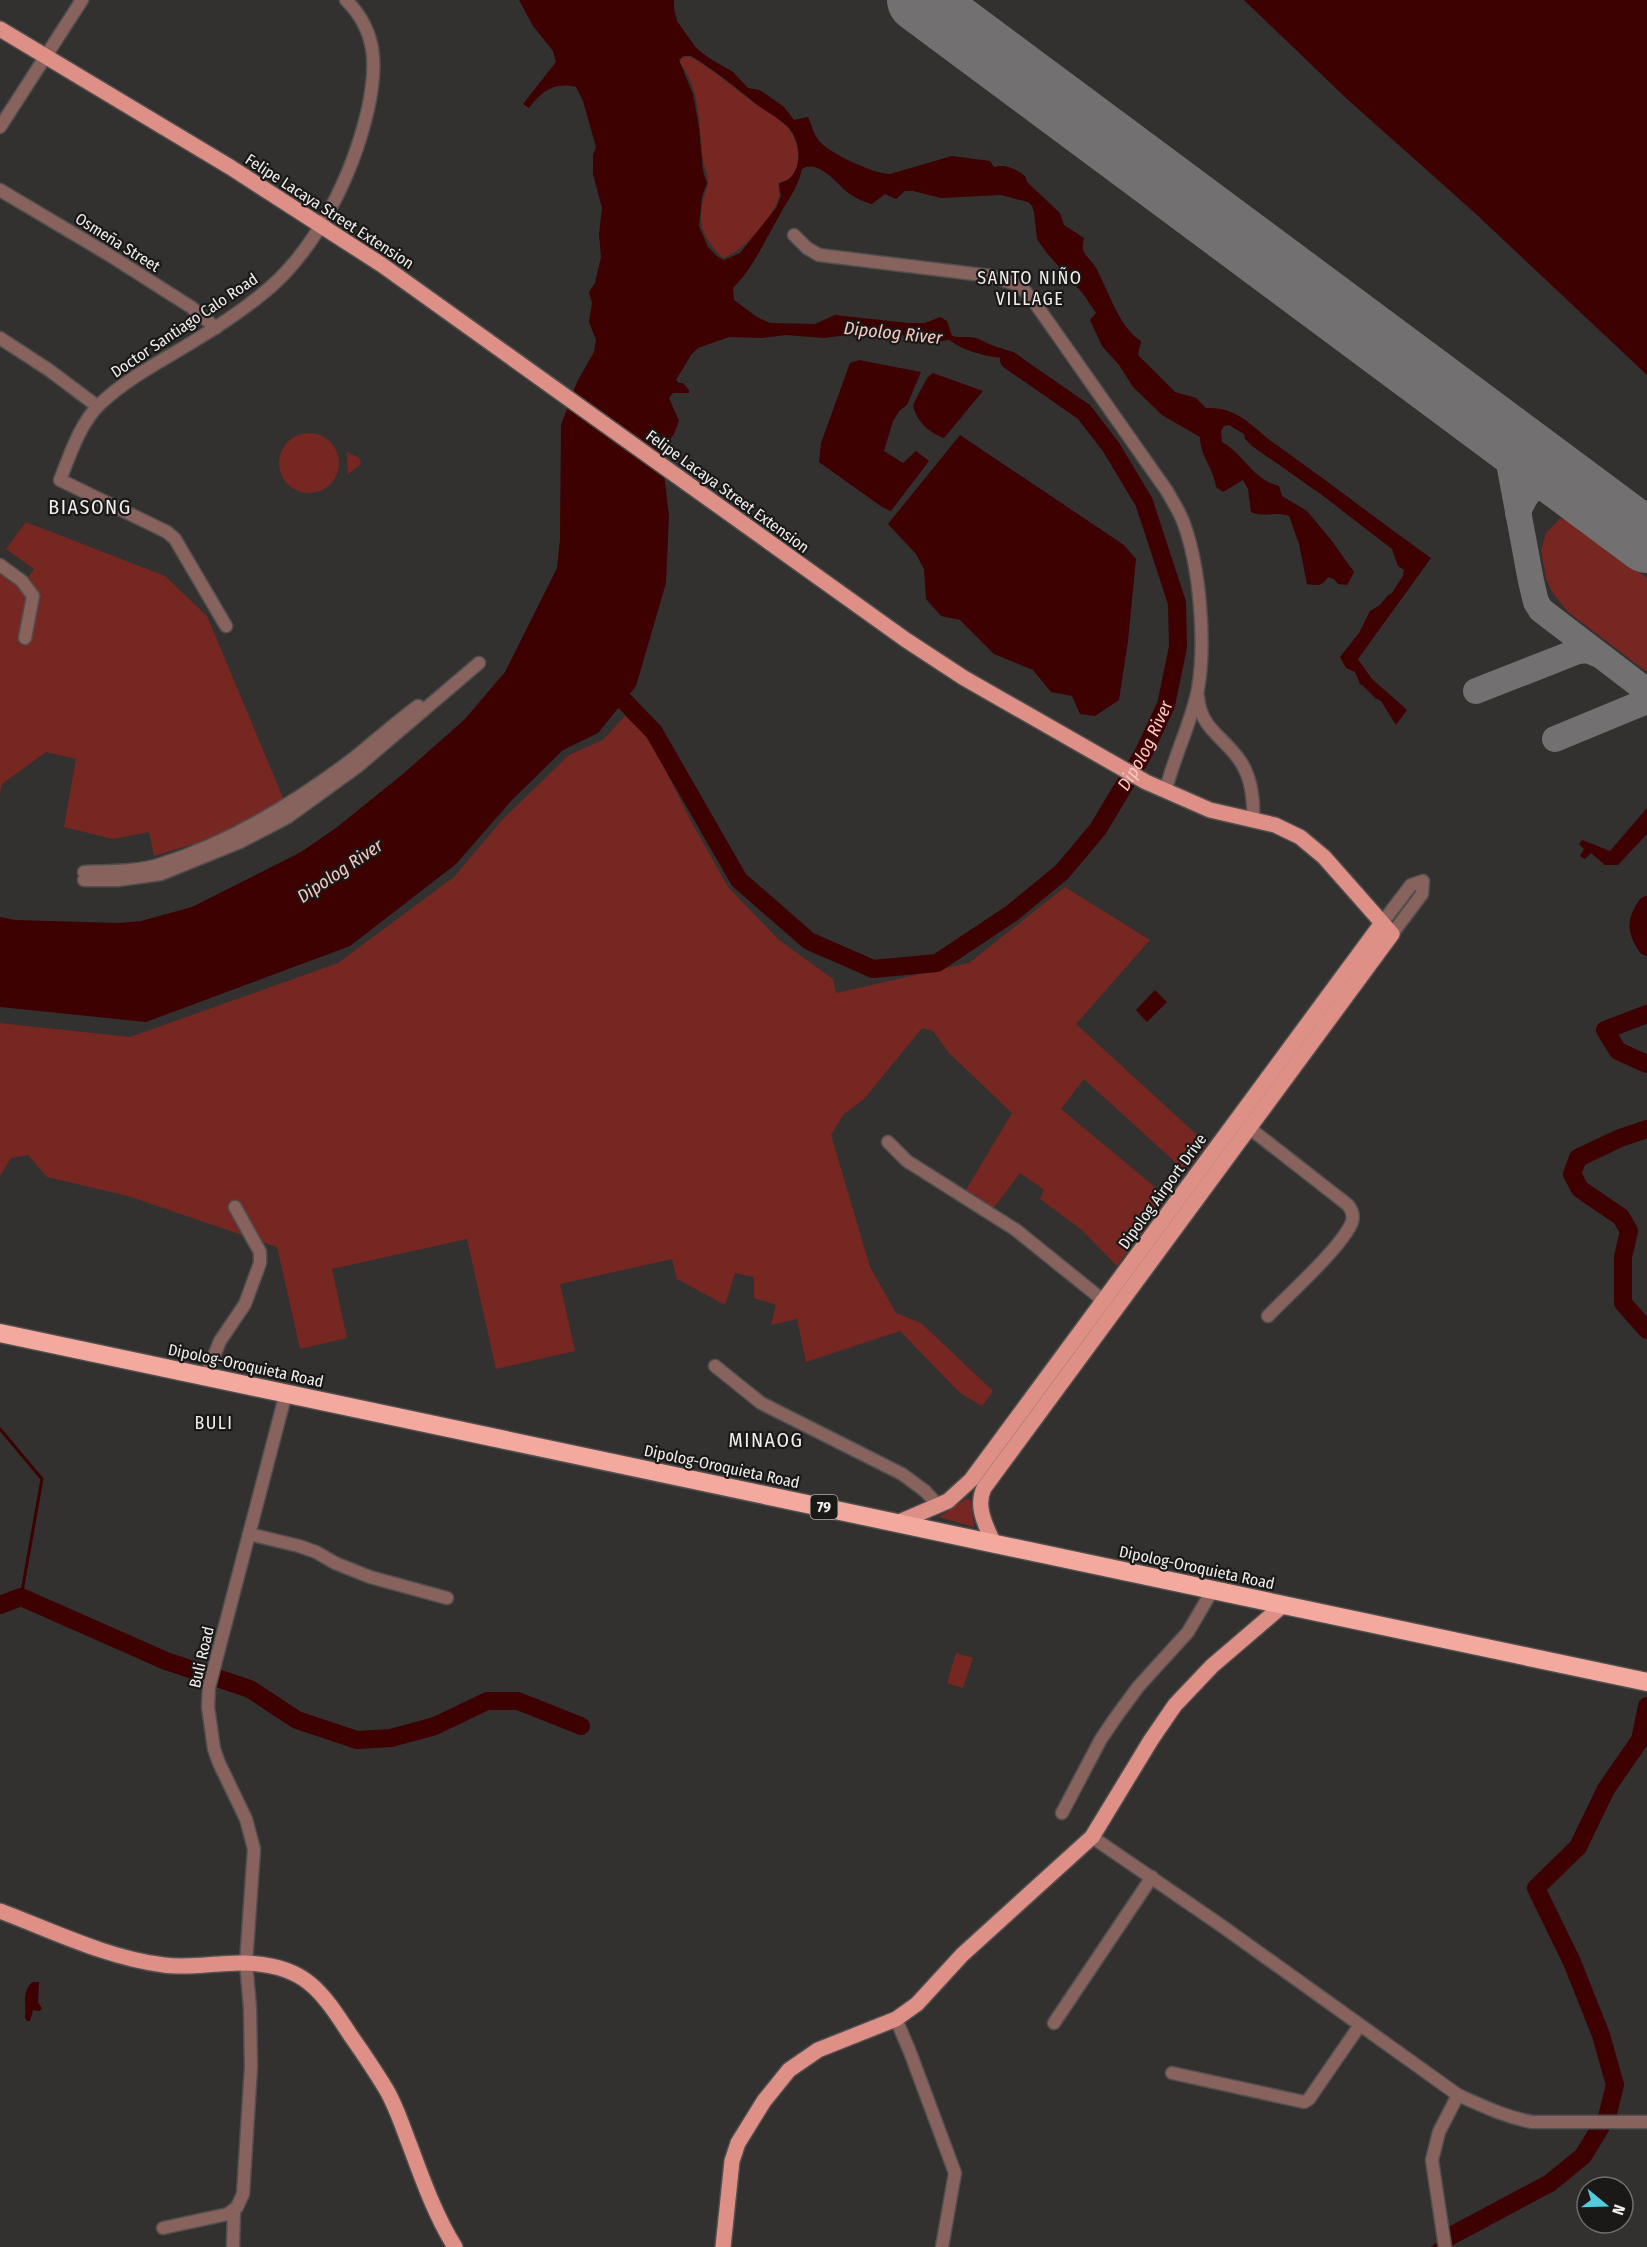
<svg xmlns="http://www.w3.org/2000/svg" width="1647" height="2247" font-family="'Fira Sans Condensed',sans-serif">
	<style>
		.green { fill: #762722 }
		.water { fill: #3d0102; fill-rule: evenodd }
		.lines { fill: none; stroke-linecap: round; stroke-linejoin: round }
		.stream { stroke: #3d0102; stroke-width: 3 }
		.river { stroke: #3d0102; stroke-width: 18 }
		.taxiway { stroke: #727070; stroke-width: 26 }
		.runway { stroke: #727070; stroke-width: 64 }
		.minor-casing { stroke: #514e4e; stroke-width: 15 }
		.major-casing { stroke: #514e4e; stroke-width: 18 }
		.highway-casing { stroke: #514e4e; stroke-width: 21 }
		.minor { stroke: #88625d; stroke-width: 12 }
		.major { stroke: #de9087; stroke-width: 15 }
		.highway { stroke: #f4a99f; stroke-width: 18 }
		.labels { text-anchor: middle; stroke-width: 4.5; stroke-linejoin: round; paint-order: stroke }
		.shield { fill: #1a1918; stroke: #b0aeae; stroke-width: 1.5 }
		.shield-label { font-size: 15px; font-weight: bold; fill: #f0eeee }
		.street-label { font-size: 16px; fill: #f0eeee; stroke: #1a1918 }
		.neighbourhood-label { font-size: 18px; letter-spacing: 1.5px; fill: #f0eeee; stroke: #1a1918 }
		.water-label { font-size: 18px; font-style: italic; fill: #f8c7c0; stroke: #1a1918 }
		.quarter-label { font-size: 20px; letter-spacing: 1.5px; fill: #f0eeee; stroke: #1a1918 }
	</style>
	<rect width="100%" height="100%" fill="#333030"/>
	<!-- green -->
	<g class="green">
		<path d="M681 57H691C712 69 731 85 750 100 762 109 777 116 787 127 798 138 804 167 790 178 787 181 782 181 778 183 779 190 780 195 777 202 770 221 742 252 723 258 705 241 697 226 703 201 704 194 709 186 708 179 708 173 704 167 703 161 699 129 701 89 680 63Z"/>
		<circle cx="309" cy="463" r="30"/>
		<path d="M347 452 359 458 361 464 348 474Z"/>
		<path d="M1560 519H1567L1647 578V672L1568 612 1552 592 1546 578 1541 551 1546 533Z"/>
		<path d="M26 522 165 576 207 616 284 800 217 837 154 856 149 832 113 839 64 827 76 759 46 752 2 784 0 792V572L28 578 34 569 6 549Z"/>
		<path d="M625 716 649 738 692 823 728 887 779 940 833 979 836 993 969 963 1065 887 1150 940 1076 1024 1207 1144 1185 1171 1084 1079 1061 1109 1167 1197 1117 1266 1082 1230 1040 1199 1044 1190 1020 1173 992 1210 964 1193 1012 1113 949 1053 933 1031 922 1028 864 1099 844 1114 831 1135 870 1267 896 1313 921 1323 993 1391 982 1406 960 1393 900 1331 806 1362 797 1319 771 1325 776 1305 754 1298V1277L735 1273 725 1305 677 1279 672 1259 560 1284 575 1351 496 1369 467 1239 332 1269 347 1338 300 1349 277 1247 128 1196 47 1177 28 1155 11 1158 0 1176V1023L130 1037 338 963 454 877 502 820 569 755 603 740Z"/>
		<path d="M966 1499H969L971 1502 974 1527 939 1517Z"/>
		<path d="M956 1653 973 1658 963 1688 947 1683Z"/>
	</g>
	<!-- water -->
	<g class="water">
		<path d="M519 0H674V8L677 21 696 48 709 58 733 72 748 88 760 90 784 107 794 120 808 117C812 125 813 134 820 142 831 154 874 174 890 174L952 156 990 161 994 167C1006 164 1016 169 1025 176L1027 182 1060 213 1064 225 1084 238C1083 244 1082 247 1084 252 1087 258 1093 262 1096 268 1108 289 1119 328 1141 341L1138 355 1175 392 1196 398 1206 408C1218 408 1227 409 1237 415 1252 423 1264 437 1278 446 1329 482 1379 521 1431 558L1358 659 1372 679 1405 708 1407 710 1396 725 1381 701C1372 698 1368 688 1360 684L1355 672 1346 668 1340 657 1359 633 1370 611 1380 605 1388 595 1392 593 1403 576 1404 570 1398 566 1392 549 1322 495 1252 446 1245 439 1244 434 1229 425 1224 426 1221 431 1222 442C1245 455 1252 479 1279 486L1282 496 1307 511 1332 541 1354 572 1347 585 1338 584 1334 579 1328 577C1323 586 1317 586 1307 584L1299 544 1289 516C1274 511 1265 518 1251 512L1248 489 1243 480 1223 492 1216 487C1214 469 1200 456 1200 437L1162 415 1133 387 1119 365 1102 346 1090 320 1096 313 1084 295 1046 252 1037 239 1034 212 1032 206 1028 202 1001 195 941 198 913 191H905L896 199 885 194 872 204C864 202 857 199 850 194 837 185 819 158 802 169 797 190 788 199 778 218 764 242 753 268 733 288L734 300 757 317 770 323 815 324 835 315 908 323H925L940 317 947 321 952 336C960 338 969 336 976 338 982 340 988 344 994 346 1012 352 1019 352 1031 368L1028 377 1009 368 1002 358C984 356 964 351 949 340L935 342 918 337 870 332 824 338 786 335 762 338 729 337 698 348 691 355 676 380 679 383H683L689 390V393H673L669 398 679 421 674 434 661 450 669 515 666 583 636 686 598 733 563 750 511 801 456 864 350 946 146 1022 0 1007V917L15 920 119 923 141 921 192 907 301 852 336 828 403 774 465 719 505 672 557 568 560 539 561 425 577 382 594 352 596 340 589 322 592 303 589 292 595 283 601 257 599 234 602 208 593 174V155L596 147 583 101 576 87C554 82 542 91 529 108L523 104 556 62 553 51 533 26ZM684 56H691L698 60C716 72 733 85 750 99 761 109 776 116 787 126 800 138 803 164 791 177 788 181 783 181 779 184L781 196 776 208 740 253 724 260 718 257 708 247 699 226 702 197 707 183 703 171 699 127 693 94 679 60Z"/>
		<path d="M1244 0H1647V375L1476 214 1346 98Z"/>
		<path d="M859 360 921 372 907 405 900 410 893 421 884 451 903 463 916 451 929 461 891 511 882 507 819 462 821 443 850 363Z"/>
		<path d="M933 373 983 391 944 438C929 433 916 421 913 405L927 378Z"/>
		<path d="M960 435 1124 545 1136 559 1128 641 1119 700 1095 716 1080 714 1072 696 1051 692 1033 670 994 654 960 620 941 616 926 599 924 569 916 554 888 524Z"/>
		<path d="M1647 808V834L1618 865H1605L1591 853 1585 859 1580 856 1584 849 1579 844 1582 840 1610 851Z"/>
		<path d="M1155 990 1167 1002 1147 1022 1136 1010Z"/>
		<path d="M32 1982H39L38 2002 42 2009 39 2011 33 2010 30 2021H27L25 2018C27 2004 21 1994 32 1982Z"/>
	</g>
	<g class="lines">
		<!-- stream -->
		<g class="stream">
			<path d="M0 1429 42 1479 21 1597"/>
			<path d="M1433 2247 1436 2245"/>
		</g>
		<!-- river -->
		<g class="river">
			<path id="s1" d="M608 684 654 732 739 880 809 941 873 969 937 963 1012 913 1062 872 1098 829 1143 754 1166 705 1178 647 1177 603 1144 502 1111 447 1084 412 1009 360"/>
			<path d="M1647 905C1635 921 1636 931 1647 947"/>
			<path d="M1647 1014 1605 1030 1618 1051 1647 1064"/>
			<path d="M1647 1129 1620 1138 1578 1158 1572 1174 1580 1189 1621 1217 1629 1231 1623 1257V1303L1647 1330"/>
			<path d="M0 1605 21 1597 166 1661 250 1689 297 1720 357 1740 391 1738 435 1726 487 1701H518L581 1726"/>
			<path d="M1607 2117 1615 2085 1601 2035 1572 1962 1536 1888 1578 1847 1606 1789 1640 1740 1647 1706"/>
			<path d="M1447 2238 1550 2183 1583 2156 1602 2125"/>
		</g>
		<!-- taxiway -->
		<g class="taxiway">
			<path d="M1489 423 1503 443 1507 452 1531 581 1536 602 1541 610 1647 691"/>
			<path d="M1518 513C1527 487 1538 482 1564 480"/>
			<path d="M1476 691 1578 651 1588 650 1597 654"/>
			<path d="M1555 739 1647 701"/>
		</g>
		<!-- runway -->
		<path class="runway" d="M919 0 1647 541"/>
		<!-- minor casing -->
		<g class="minor-casing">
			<g id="minor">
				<path d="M0 127 82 0"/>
				<path d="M0 190 106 253 191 307 216 328"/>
				<path d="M794 235 807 248 819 255 991 276 1015 284 1024 290 1035 303 1167 491C1173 502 1180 512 1184 524 1200 568 1206 643 1198 689 1193 717 1176 753 1168 782"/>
				<path d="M0 338 49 370 97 406"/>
				<path d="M0 565 22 581 33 596 25 638"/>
				<path d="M226 626 175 539 167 532 60 480C70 455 80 423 100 404 127 378 162 361 194 341 217 327 240 312 261 295 315 253 353 175 368 109 377 67 378 32 346 0"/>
				<path d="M1198 697C1200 727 1222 736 1238 758 1251 775 1254 798 1253 820"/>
				<path d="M84 872C109 871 137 872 161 864 231 842 296 802 354 758 375 741 396 722 418 706"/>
				<path d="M84 880H118L161 874 240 842 288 817 357 767 479 663"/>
				<path d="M1382 923 1411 885 1423 881 1422 894 1392 934"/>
				<path d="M1243 1123 1348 1205C1352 1210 1354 1215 1352 1222 1342 1247 1289 1294 1268 1316"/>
				<path d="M888 1142 907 1161 1016 1230 1109 1305"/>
				<path d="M715 1366 761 1403 902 1474 925 1491 938 1505"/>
				<path d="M206 1376 220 1341 245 1304 260 1263V1252L235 1207"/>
				<path d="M249 1534 299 1546 316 1552 335 1563 370 1577 447 1598"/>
				<path d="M1062 1813 1101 1739 1116 1717 1138 1687 1188 1632 1212 1591"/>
				<path d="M1092 1837 1219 1924 1458 2095C1483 2106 1505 2117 1532 2122H1647"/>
				<path d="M896 2019 910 2052 955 2173 942 2247"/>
				<path d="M1054 2023 1152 1877"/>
				<path d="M1172 2073 1304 2102 1309 2099 1360 2025"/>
				<path d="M163 2228 228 2214 237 2207 243 2194 251 2067 250 2008 246 1963 254 1849 246 1819 219 1763 214 1749 208 1707 209 1687 286 1393"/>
				<path d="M233 2247 234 2211"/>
				<path d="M1445 2247 1432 2160 1439 2132 1458 2095"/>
			</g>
		</g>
		<!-- major casing -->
		<g class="major-casing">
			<g id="major">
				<path d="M0 29 230 167 382 265 906 640 964 678 1146 782 1210 810 1275 825 1300 837 1324 857 1392 934 984 1488C975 1507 986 1526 994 1544"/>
				<path d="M897 1523 948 1501 971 1480 1382 923"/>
				<path d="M0 1911C53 1931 107 1958 164 1965 191 1969 218 1962 245 1963 305 1965 321 1990 351 2036 363 2053 375 2071 386 2089 396 2106 402 2125 409 2143 422 2178 435 2215 455 2247"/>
				<path d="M723 2247 732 2161 738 2143 764 2101 789 2070 818 2050 896 2019 917 2004 962 1955 1092 1837 1151 1740 1175 1705 1212 1666 1282 1606"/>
			</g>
		</g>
		<!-- highway casing -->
		<g class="highway-casing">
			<path id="highway" d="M0 1333 1647 1682"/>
		</g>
		<!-- minor -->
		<use href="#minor" class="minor"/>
		<!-- major -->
		<use href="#major" class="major"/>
		<!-- highway -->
		<use href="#highway" class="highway"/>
	</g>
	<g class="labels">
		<!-- shield labels -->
		<rect class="shield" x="810.5" y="1495" width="27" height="24" rx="4.5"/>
		<g class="shield-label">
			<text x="824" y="1512">79</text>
		</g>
		<!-- street labels -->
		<g class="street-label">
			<text transform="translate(330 211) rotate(33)" y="6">Felipe Lacaya Street Extension</text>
			<text transform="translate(118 242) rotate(32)" y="6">Osmeña Street</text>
			<text transform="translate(184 325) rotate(-34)" y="6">Doctor Santiago Calo Road</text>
			<text transform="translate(728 491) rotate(36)" y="6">Felipe Lacaya Street Extension</text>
			<text transform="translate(1162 1191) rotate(-54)" y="6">Dipolog Airport Drive</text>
			<text transform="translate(246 1365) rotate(12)" y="6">Dipolog-Oroquieta Road</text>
			<text transform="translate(722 1466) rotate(12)" y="6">Dipolog-Oroquieta Road</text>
			<text transform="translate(1197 1567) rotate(12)" y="6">Dipolog-Oroquieta Road</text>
			<text transform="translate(201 1657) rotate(-77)" y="6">Buli Road</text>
		</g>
		<!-- neighbourhood labels -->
		<g class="neighbourhood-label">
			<text x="1030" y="284">SANTO NIÑO<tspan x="1030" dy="21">VILLAGE</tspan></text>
			<text x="214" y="1429">BULI</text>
		</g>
		<!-- water labels -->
		<g class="water-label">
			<text transform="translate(893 333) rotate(6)" y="6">Dipolog River</text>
			<text dy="6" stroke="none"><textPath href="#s1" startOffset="771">Dipolog River</textPath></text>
			<text transform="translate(340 871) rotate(-34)" y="6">Dipolog River</text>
		</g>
		<!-- quarter labels -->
		<g class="quarter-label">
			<text x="90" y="514">BIASONG</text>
			<text x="766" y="1447">MINAOG</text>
		</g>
	</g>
	<!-- north arrow -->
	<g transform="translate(1605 2205) rotate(109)"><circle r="28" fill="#1a1918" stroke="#706e6e" stroke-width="1.5"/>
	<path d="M0-4.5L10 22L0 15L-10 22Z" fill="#53cbdb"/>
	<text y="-9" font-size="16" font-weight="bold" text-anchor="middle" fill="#f0eeee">N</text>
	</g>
</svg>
